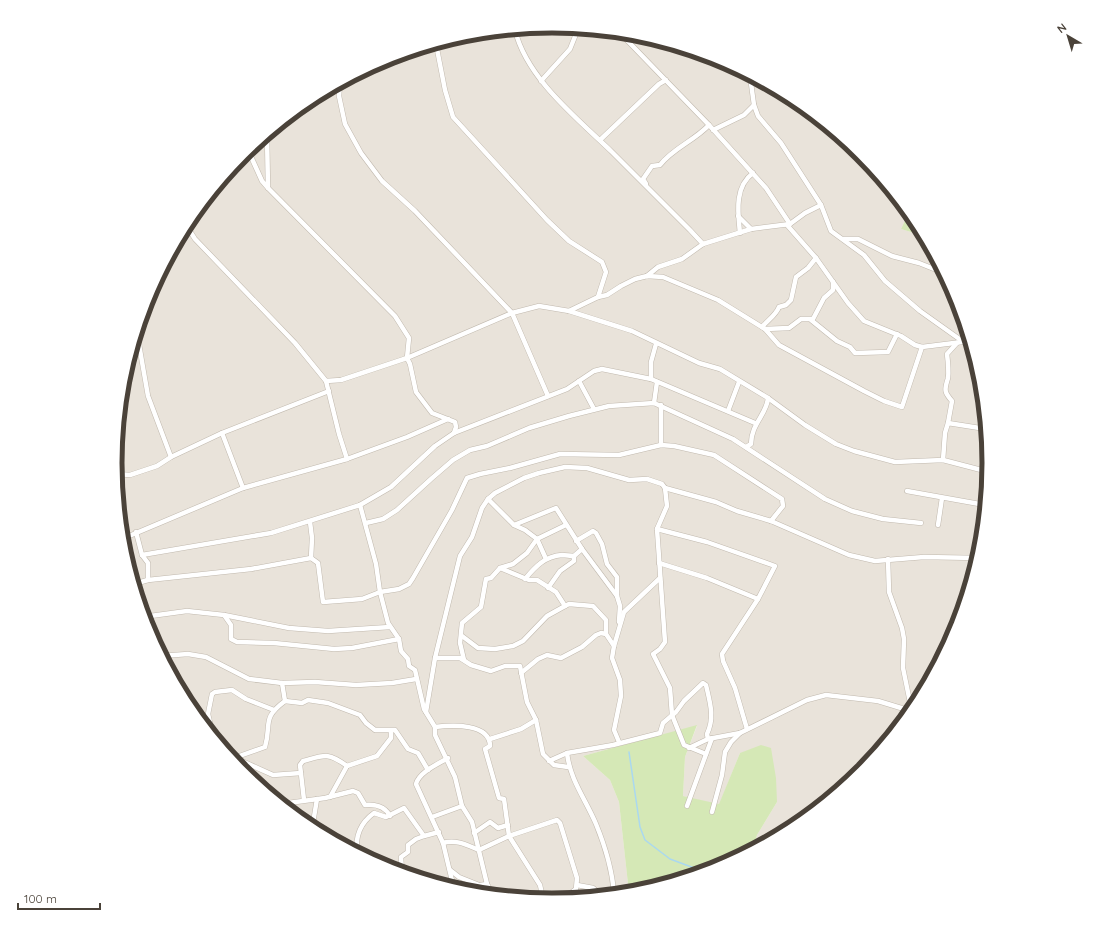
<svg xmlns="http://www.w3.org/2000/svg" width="1104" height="927" font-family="Quicksand,sans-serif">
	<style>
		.residential { fill: #e9e3da }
		.green { fill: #d5e8b6 }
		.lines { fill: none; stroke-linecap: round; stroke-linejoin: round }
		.stream { stroke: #aad8f0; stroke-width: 1.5 }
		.street-casing { stroke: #c1b9ae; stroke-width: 5.5 }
		.street { stroke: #fff; stroke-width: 4.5 }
		.rim { fill: none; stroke: #4a4239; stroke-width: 5 }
	</style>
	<rect width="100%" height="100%" fill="#f5f2ec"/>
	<!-- residential -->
	<path class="residential" d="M552 26 638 34 720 59 777 90 781 98 833 133 835 132 862 154 909 212 901 229 924 236 956 296 981 378 989 464 981 549 956 631 916 707 861 773 795 827 753 850 757 835 777 802 740 753 719 805 683 796 685 757 697 726 583 756 610 780 619 802 629 893 552 901 466 893 384 868 309 827 242 773 188 706 148 631 123 549 115 463 123 378 148 296 188 220 243 154 309 100 385 59 467 34Z"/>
	<!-- green -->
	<g class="green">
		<path d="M777 90 795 100 835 132 833 133 781 98Z"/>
		<path d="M909 212 924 236 901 229Z"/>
		<path d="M697 725 685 757 683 796 719 804 740 753 761 745 771 748 776 778 777 802 757 835 753 850 719 868 637 893H629L619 802 610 780 583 756Z"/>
	</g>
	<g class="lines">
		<!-- stream -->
		<path class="stream" d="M629 752 640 827 645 840 670 859 705 872"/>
		<!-- street casing -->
		<g class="street-casing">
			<g id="street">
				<path d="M515 30C527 79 577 118 612 152 638 178 664 204 690 230L703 244"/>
				<path d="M620 33 709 125 766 188 790 224"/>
				<path d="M436 44 445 90 453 117 547 220 569 241 602 262 606 272 598 297"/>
				<path d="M750 76 754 105 758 116 781 143 821 205 831 231 864 255 885 281 920 311 972 348"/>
				<path d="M541 81 570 49 578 29"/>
				<path d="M340 83 339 96 345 124 361 153 382 181 415 211 512 313 548 396"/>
				<path d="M713 130 744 115 754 105"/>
				<path d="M267 135 268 188"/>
				<path d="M600 140 659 84 666 80"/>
				<path d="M248 150 262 181 268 188 395 316 409 338 407 358 410 364 416 392 432 413 455 422 456 427 454 433"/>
				<path d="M646 184 643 179 652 166 660 165C673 148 694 141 709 125"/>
				<path d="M738 216 751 229"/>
				<path d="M186 225 195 239 295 343 326 381 339 434 347 459"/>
				<path d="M787 225 816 258 848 303 864 321 901 336 915 345 922 347"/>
				<path d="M740 233C738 213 734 187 753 173"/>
				<path d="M843 239H858L892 256 919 263 944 273"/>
				<path d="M647 276 658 267 682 259 703 244 751 229 790 224 805 213 821 205"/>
				<path d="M569 311 598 297 607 295 621 286 635 279 647 276 663 277 718 300 765 329 779 345 864 391 884 401 902 407 922 347 970 341"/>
				<path d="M811 320 837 341 850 347 855 353 888 352 897 334"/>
				<path d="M762 327C768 320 776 315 779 307L786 305 791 300 796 277 808 268 816 258"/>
				<path d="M765 329 789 328 801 319H813L824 298 833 290V282"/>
				<path d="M137 333 148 396 171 457"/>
				<path d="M651 379V362L656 344"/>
				<path d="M326 381 341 380 407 358 512 313 539 306 569 311 632 331 699 363 720 369 768 398 805 425 836 444 854 451 895 462 943 460 989 472"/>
				<path d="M579 381 594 409"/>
				<path d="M654 403 657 382"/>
				<path d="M728 411 739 382"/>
				<path d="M948 423 952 401C943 391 945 389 948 378 949 371 948 362 947 354L957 343"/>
				<path d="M222 433 243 488"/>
				<path d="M661 445V405"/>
				<path d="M746 447 751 444C751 424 767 414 768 398"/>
				<path d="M943 460 945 433 948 423 986 429"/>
				<path d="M116 474 130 475 157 466 171 457 222 433 329 391"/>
				<path d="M665 488 716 502 737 511 771 521 849 555 875 561 924 557 978 558"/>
				<path d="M907 491 985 505"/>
				<path d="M488 499 514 525 525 530 537 539 546 559"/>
				<path d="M360 505 376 564 380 592 388 623 399 639 401 651 408 659 409 666 415 670 424 709 435 727V735L455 777 462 806 472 822 487 884 493 895"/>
				<path d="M310 522 312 538 311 558"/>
				<path d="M366 523 383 519 397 510 431 479 453 460 470 450 487 446 529 428 569 416 609 406 654 403 733 439 825 499 852 511 883 519 921 523"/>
				<path d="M514 525 556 508 582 549 617 596 620 606 619 622"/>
				<path d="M938 525 942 498"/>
				<path d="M657 529 707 542 775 566 758 599 722 654 723 661 735 688 747 729"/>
				<path d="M136 532 142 555 148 563V580"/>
				<path d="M122 539 243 488 347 459 407 437 448 419"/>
				<path d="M576 541 593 531 596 533 602 544 607 564 617 577V596"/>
				<path d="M142 555 271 533 360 505 391 487 435 446 454 433 567 389 594 371 602 369 651 379 755 423"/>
				<path d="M888 559 889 592 902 628 904 639 903 668 912 712"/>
				<path d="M659 563 707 578 758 599"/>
				<path d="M500 568 529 580H537L556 592 565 606"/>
				<path d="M525 579C535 567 545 556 562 555 566 555 570 556 574 556L582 549"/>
				<path d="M134 584 148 580 251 569 311 558 318 563 323 602 362 599 380 592 399 589 409 584 413 578 452 510 467 478 480 474 510 468 560 454 619 455 661 445 674 446 714 455 782 499 783 506 771 521"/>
				<path d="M548 588 560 571 574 561V556"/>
				<path d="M224 615 231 625V639L237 642 274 643 334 649 352 648 399 639"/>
				<path d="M143 617 187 611 224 615 289 628 328 631 390 627"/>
				<path d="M462 636 478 648 495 649 513 646 523 641 547 616 565 606 569 604 593 606 606 620V634L614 646"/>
				<path d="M161 656 188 654 206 657 249 679 282 683 315 682 356 685 392 683 416 679"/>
				<path d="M435 658H460L471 665 491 671 505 666H520L527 702 536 720 543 754 554 765 568 767"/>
				<path d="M464 660 460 643 462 623 481 607 486 579 491 578 500 568 513 564 527 553 537 539 566 525"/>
				<path d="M521 673 538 659 547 655 561 658 582 647 596 635 601 633 606 634"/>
				<path d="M285 701 302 703 308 700 328 703 360 715 366 723 375 730H395L408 749 418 753 428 770"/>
				<path d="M426 712 435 658 460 556 472 537 482 508 488 499 495 493 524 478 539 473 565 467 587 468 629 480 647 479 662 484 665 488 667 506 657 529 665 642 660 649 653 654 670 688 672 715 684 745 706 754"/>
				<path d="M435 727C452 725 490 723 490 746L485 749 499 798 504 799 509 836 540 885 542 894 541 900"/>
				<path d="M210 733 211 727 208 714 212 694 215 692 232 690 246 699 274 710"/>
				<path d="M490 739 521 729 536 720"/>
				<path d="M619 742 614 730 621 696 620 680 612 658 614 646 624 612 660 578"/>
				<path d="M689 748 708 739 740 733 807 700 826 695 878 701 911 711"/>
				<path d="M567 753C570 780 586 800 596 824 605 846 612 869 614 893L611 895"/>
				<path d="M233 757 273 775 301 773"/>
				<path d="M448 758C438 764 419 772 416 784L443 843 454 889"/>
				<path d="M231 759 265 747C272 723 261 719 285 701L282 683"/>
				<path d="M549 761 567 753 613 745 660 733 663 723 676 712 684 701 703 683 706 685C710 703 715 717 707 734L708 739"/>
				<path d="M330 797 347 766 377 756 391 738V731"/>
				<path d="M304 800 300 765 303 761C325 755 328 752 347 766"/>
				<path d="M281 804 325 798 353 791 358 793 365 805C374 804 385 806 390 816"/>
				<path d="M687 806 712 738"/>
				<path d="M712 812 722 775 725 752 731 742 740 733"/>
				<path d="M432 817 462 806"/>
				<path d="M302 822 313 821"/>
				<path d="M312 829 317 799"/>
				<path d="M474 833 490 822 498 828 508 825"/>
				<path d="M443 843C456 839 467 845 479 850L509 836 557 820 560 823 577 878 576 889 562 900"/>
				<path d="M357 853C355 836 360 823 374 813L386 817 404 808 424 836 439 832"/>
				<path d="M450 870 459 877 479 885"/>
				<path d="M402 873 401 857 408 852V845L416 839 424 836"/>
				<path d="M577 885 593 888 603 896"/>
				<path d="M456 889 487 884"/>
				<path d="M573 893 575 899"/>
			</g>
		</g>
		<!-- street -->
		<use href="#street" class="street"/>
	</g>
	<!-- crop -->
	<path d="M0 0H1104V927H0ZM122 463a430 430 0 1 1 860 0a430 430 0 1 1-860 0Z" fill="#fff" fill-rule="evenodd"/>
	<path class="rim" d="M122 463a430 430 0 1 1 860 0a430 430 0 1 1-860 0Z"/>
	<!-- north arrow -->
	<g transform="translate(1068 36) rotate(322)" stroke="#ffffff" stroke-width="3" paint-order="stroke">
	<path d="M0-3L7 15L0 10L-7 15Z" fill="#4a4239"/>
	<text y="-6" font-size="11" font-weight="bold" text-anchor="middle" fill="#4a4239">N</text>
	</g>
	<!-- scale -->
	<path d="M18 903v6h82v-6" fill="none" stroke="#4a4239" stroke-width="2"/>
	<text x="24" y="903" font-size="12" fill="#4a4239" stroke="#ffffff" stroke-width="3" paint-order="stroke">100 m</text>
</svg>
